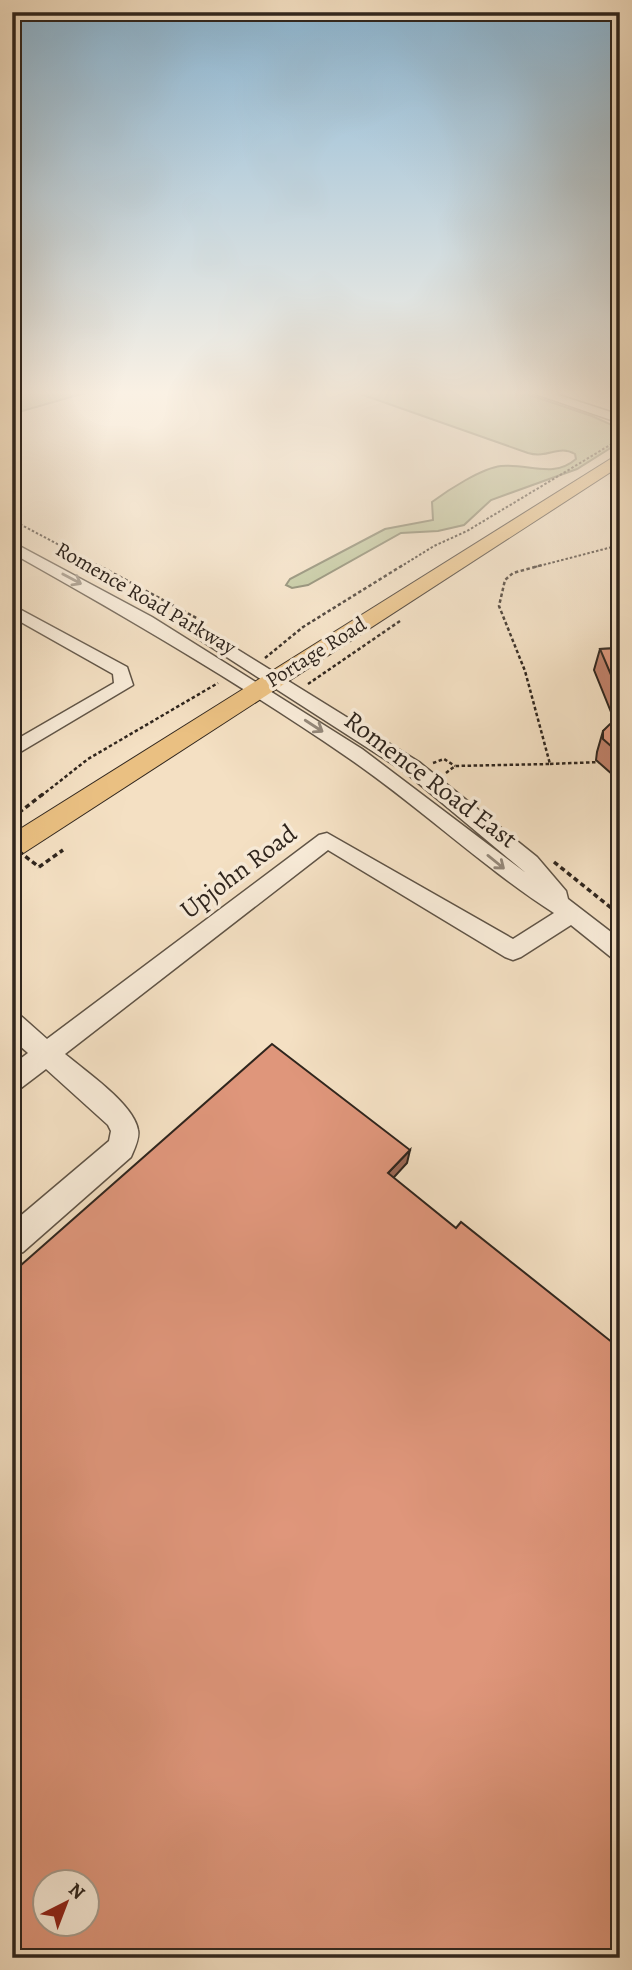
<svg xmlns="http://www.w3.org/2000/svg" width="632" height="1970" font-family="Alegreya,serif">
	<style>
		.green { fill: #b9c395; stroke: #747459; stroke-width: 2 }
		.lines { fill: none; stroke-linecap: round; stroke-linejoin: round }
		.minor-casing { stroke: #605446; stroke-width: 3 }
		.major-casing { stroke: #2f251d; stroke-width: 2 }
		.path-far2 { stroke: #2f251d; stroke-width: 2; stroke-dasharray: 2.5 2; stroke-linecap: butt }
		.path-far1 { stroke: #2f251d; stroke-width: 2.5; stroke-dasharray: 3.5 2.5; stroke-linecap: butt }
		.path { stroke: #2f251d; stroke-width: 3.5; stroke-dasharray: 5 3.5; stroke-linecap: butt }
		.minor { fill: #f8ebd8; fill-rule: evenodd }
		.major { fill: #eac082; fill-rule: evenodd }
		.path-bridge { stroke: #2f251d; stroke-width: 3.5; stroke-dasharray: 5 3.5; stroke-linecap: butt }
		.wall { fill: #c0816a; stroke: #2f251d; stroke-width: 2 }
		.shaded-wall { fill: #9c6956; stroke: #2f251d; stroke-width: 2 }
		.building { fill: #df967b; stroke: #2f251d; stroke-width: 2; fill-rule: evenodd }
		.oneway { stroke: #94887a }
		.labels { text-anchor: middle; stroke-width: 7; stroke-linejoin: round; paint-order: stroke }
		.far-street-label { font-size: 21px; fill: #2f251d; stroke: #f8ebd8 }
		.street-label { font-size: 26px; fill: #2f251d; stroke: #f8ebd8 }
	</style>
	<rect width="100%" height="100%" fill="#f4e0c3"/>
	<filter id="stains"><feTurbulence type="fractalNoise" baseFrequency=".00286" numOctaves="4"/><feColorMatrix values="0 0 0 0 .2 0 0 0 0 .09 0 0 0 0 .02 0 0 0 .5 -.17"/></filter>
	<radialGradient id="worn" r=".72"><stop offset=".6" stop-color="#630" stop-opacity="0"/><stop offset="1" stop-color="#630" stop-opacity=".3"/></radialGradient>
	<!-- green -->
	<g class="green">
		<path d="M16 390H95L12 414V394Z"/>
		<path d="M349 390H515L592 416 612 425 620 434V442L577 469 491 500 464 525 438 531 401 533 308 585 292 588 286 585 290 579 385 529 433 520 432 502C448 490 482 468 501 466 528 463 553 479 576 459L575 454C558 444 549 459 528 453Z"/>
	</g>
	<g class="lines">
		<!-- minor casing -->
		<g class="minor-casing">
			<g id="minor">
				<path d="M524 390H543L620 415V423Z"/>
				<path d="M12 542 152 617 362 749 526 873 405 772 191 634 200 629 206 630 419 762 537 857 566 891 568 899 620 939V961L612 958 571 925 521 957 513 960 505 957 328 850 65 1054C85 1071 134 1104 138 1130 140 1138 134 1150 131 1157L23 1252 12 1256V1223L109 1141 111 1131 108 1125 46 1069 21 1088 12 1091V1065L28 1053 12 1039V1013L21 1016 47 1039 319 835 327 833 513 939 554 913C481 866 419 806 347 757 239 683 126 617 12 553Z"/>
				<path d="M12 605 127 667 133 685 12 757V742L114 683 113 674 12 617Z"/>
			</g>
		</g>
		<!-- major casing -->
		<g class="major-casing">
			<path id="major" d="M620 453V466L22 854 12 857V834Z"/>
		</g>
		<!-- path-far2 -->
		<g class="path-far2">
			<path d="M12 520 101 567"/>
			<path d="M400 567 434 546 467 531 620 439"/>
			<path d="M535 567 620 545"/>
		</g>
		<!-- path-far1 -->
		<g class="path-far1">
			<path d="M98 565 202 621"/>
			<path d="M265 658 303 627 403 565"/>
			<path d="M308 684 400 621"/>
			<path d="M433 763 444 759 455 766"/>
			<path d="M550 764 599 762"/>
			<path d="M446 773 455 766 550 764 525 671 499 606 505 580 513 573 542 565"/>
			<path d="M41 796 88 759 218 683"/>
		</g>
		<!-- path -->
		<g class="path">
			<path d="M12 818 43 794"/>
			<path d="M554 862 620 915"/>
			<path d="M39 867 63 850"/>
		</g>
		<!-- minor -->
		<use href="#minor" class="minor"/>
		<!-- major -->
		<use href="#major" class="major"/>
		<!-- path-bridge -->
		<path class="path-bridge" d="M12 846 39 867"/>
	</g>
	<!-- wall -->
	<path class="wall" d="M620 648V776L613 775 596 760 597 752 603 731 615 722 594 670 600 649Z"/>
	<!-- shaded-wall -->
	<path class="shaded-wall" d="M410 1150 407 1163 386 1186 388 1173Z"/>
	<!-- building -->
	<g class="building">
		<path d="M620 648V696L600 649Z"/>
		<path d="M620 720V754L603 739V731L610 724Z"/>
		<path d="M272 1044 410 1150 388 1173 456 1228 461 1222 618 1347 620 1345V1958H12V1273ZM46 1882H88V1924H46Z"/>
	</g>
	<!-- one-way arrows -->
	<defs><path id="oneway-shaft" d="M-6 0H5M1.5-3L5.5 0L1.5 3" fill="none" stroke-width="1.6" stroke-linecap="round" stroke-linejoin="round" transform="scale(1.75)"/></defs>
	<g class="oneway">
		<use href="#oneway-shaft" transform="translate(72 579) rotate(28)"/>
		<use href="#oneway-shaft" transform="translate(314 726) rotate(33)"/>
		<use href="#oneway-shaft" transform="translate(496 862) rotate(39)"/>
	</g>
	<!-- sky -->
	<linearGradient id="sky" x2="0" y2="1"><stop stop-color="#8ab7d6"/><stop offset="0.59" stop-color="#faf1e4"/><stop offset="1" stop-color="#faf1e4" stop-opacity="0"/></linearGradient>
	<rect width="632" height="666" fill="url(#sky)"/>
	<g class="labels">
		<!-- far-street labels -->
		<g class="far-street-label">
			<text transform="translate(146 598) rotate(30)" y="7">Romence Road Parkway</text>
			<text transform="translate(316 652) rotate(-32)" y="7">Portage Road</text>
		</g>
		<!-- street labels -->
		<g class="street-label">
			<text transform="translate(431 779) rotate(37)" y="9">Romence Road East</text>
			<text transform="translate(238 871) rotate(-37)" y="9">Upjohn Road</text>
		</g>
	</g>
	<!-- margin -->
	<rect width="632" height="1970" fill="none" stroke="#f4e0c3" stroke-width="42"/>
	<rect x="14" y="14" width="604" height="1942" fill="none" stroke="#2f251d" stroke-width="3.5"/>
	<rect x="21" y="21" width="590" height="1928" fill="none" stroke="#2f251d" stroke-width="2"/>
	<!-- north arrow -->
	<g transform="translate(66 1903) rotate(42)"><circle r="33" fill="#f8ebd8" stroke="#a89c8d" stroke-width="2"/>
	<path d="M0-5L12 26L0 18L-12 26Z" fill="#8f2418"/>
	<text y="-10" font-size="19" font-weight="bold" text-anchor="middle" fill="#2f251d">N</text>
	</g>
	<rect width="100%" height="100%" filter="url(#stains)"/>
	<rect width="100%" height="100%" fill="url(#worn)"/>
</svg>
